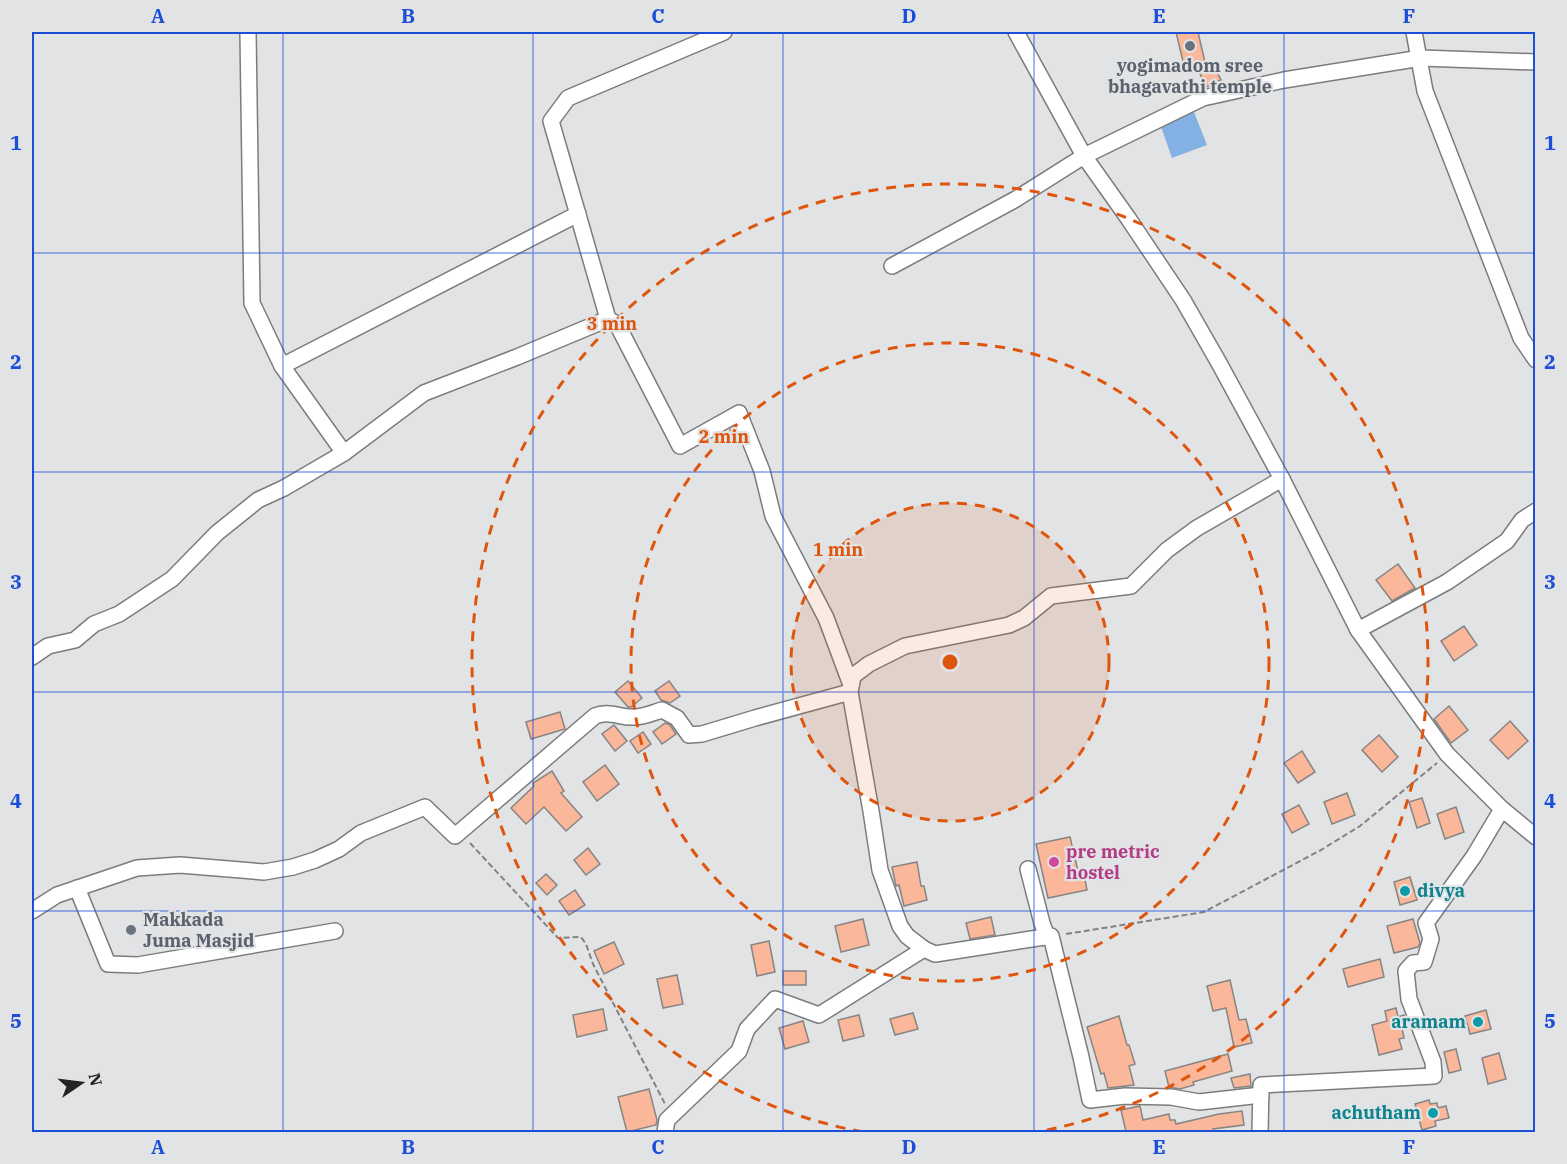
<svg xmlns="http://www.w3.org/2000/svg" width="1567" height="1164" font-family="'IBM Plex Serif',serif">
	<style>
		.water { fill: #84b1e4 }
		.building { fill: #fab799; stroke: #878584; stroke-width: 1.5 }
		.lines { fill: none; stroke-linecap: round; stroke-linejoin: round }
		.street-casing { stroke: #7b7c7e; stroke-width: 18 }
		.path { stroke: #828284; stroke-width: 2; stroke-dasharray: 6 3; stroke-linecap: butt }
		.street { stroke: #fff; stroke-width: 15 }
		.grid { fill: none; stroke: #1d4ed8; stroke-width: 1.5; stroke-opacity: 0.55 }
		.ring { fill: none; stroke: #de560d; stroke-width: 3; stroke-dasharray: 10 8 }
		.worship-dot { fill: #6b7280; stroke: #e2e3e5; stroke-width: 2 }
		.hotel-dot { fill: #d1479c; stroke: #e2e3e5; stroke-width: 2 }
		.culture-dot { fill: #0f9aa8; stroke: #e2e3e5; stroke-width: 2 }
		.labels { text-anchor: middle; stroke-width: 4.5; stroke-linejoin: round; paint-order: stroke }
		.worship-label { font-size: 18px; font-weight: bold; fill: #5b616d; stroke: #e2e3e5 }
		.hotel-label { font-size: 18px; font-weight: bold; fill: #b23c85; stroke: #e2e3e5; text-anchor: start }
		.culture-label { font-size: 18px; font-weight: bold; fill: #0d838f; stroke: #e2e3e5; text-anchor: end }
		.centre { fill: #de560d; stroke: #e2e3e5; stroke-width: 3 }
		.ring-label { font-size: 18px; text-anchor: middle; font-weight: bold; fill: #de560d; stroke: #e2e3e5; stroke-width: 4.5; stroke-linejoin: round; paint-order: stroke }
		.neatline { fill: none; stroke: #1d4ed8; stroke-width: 2 }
		.grid-label { font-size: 20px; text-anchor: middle; font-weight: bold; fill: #1d4ed8 }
	</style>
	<rect width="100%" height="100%" fill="#e2e3e5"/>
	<!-- water -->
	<path class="water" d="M1194 112 1207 145 1172 158 1160 124Z"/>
	<!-- building -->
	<g class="building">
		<path d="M1176 32H1198L1207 71 1215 68 1221 80 1206 87 1195 63 1184 66Z"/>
		<path d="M1398 564 1415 588 1392 601 1376 580Z"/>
		<path d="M1464 626 1477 645 1454 661 1441 641Z"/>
		<path d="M628 681 642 698 631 707H628L615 692Z"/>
		<path d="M669 681 680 696 670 703 661 700 655 691Z"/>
		<path d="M1449 706 1468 730 1451 743 1434 719Z"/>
		<path d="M560 712 565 729 531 739 526 722Z"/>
		<path d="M1510 721 1528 741 1508 759 1490 740Z"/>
		<path d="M665 723 670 725 676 734 662 744 653 732Z"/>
		<path d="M614 725 627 741 615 751 602 734Z"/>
		<path d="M643 732 651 744 638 753 630 741Z"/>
		<path d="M1379 735 1398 757 1382 772 1362 750Z"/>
		<path d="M1302 751 1315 772 1298 783 1284 763Z"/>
		<path d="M605 765 619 784 597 801 583 782Z"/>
		<path d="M552 771 564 791 561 793 582 817 566 831 544 807 526 824 511 808 534 786 533 783Z"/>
		<path d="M1347 793 1355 815 1332 824 1324 802Z"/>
		<path d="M1422 798 1430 823 1417 828 1409 802Z"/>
		<path d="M1299 805 1309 824 1292 833 1282 814Z"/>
		<path d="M1456 807 1464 832 1445 839 1437 814Z"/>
		<path d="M1070 837 1078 871 1083 870 1087 890 1048 898 1036 844Z"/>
		<path d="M588 848 600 864 586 875 574 860Z"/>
		<path d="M917 862 921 886H924L927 900 904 906 899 885 896 886 892 867Z"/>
		<path d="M546 874 557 885 547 895 536 883Z"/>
		<path d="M1410 877 1417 900 1400 905 1394 882Z"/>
		<path d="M575 890 585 905 569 915 559 901Z"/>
		<path d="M991 917 995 935 970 939 966 923Z"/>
		<path d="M863 919 869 945 841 952 835 926Z"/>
		<path d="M1413 919 1420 943 1418 947 1394 953 1387 926Z"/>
		<path d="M769 941 775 972 757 976 751 945Z"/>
		<path d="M614 942 624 964 604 974 594 951Z"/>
		<path d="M1380 959 1384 977 1348 987 1343 969Z"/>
		<rect x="783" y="971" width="23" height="14"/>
		<path d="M677 975 683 1004 663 1008 657 979Z"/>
		<path d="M1230 980 1239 1020 1246 1019 1252 1043 1234 1047 1226 1008 1213 1011 1207 986Z"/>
		<path d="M1396 1008 1398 1017 1404 1015 1407 1027 1402 1028 1404 1038 1399 1039 1402 1049 1379 1055 1372 1025 1387 1021 1385 1011Z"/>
		<path d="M603 1009 607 1030 577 1037 573 1015Z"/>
		<path d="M1486 1010 1491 1029 1470 1034 1465 1016Z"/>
		<path d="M913 1013 918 1029 895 1035 890 1019Z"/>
		<path d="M859 1015 864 1036 843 1041 838 1020Z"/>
		<path d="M1119 1016 1127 1045H1129L1135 1064 1129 1066 1134 1085 1108 1088 1104 1073 1101 1074 1087 1027Z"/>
		<path d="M803 1021 809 1042 785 1049 779 1028Z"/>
		<path d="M1456 1049 1461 1070 1449 1073 1444 1052Z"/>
		<path d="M1499 1053 1506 1079 1488 1084 1482 1058Z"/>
		<path d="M1228 1054 1232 1071 1193 1082 1194 1085 1180 1089 1169 1087 1165 1071Z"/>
		<path d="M1250 1074 1251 1086 1234 1088 1231 1078Z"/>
		<path d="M649 1089 657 1120 656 1125 627 1132 618 1097Z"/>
		<path d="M1429 1100 1430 1104 1437 1103 1438 1108 1446 1106 1449 1118 1435 1121 1436 1126 1422 1130 1415 1104Z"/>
		<path d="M1140 1106 1143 1120 1169 1114 1170 1120H1175L1176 1124 1219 1114 1242 1111 1244 1125 1213 1129 1214 1132H1126L1121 1110Z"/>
	</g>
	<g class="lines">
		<!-- street casing -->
		<g class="street-casing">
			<g id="street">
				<path d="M248 32 252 303 282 366 344 453"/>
				<path d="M1016 32 1084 156 1128 218 1183 300 1219 363 1282 479 1358 630 1447 754 1502 809 1536 837"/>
				<path d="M1414 32 1425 91 1521 338 1536 360"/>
				<path d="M892 266 1016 199 1084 156 1203 98 1284 80 1421 58 1536 62"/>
				<path d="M608 319 617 324 680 446 739 413 762 471 773 516 826 618 851 685"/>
				<path d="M282 366 578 214"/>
				<path d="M1358 630 1447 582 1507 541 1522 520 1536 511"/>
				<path d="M32 657 48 646 75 640 94 624 119 614 172 579 217 533 258 500 284 488 344 453 424 393 517 357 608 319 551 121 568 98 724 32"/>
				<path d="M1028 869 1042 923 1047 937"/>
				<path d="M77 888 108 964 138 965 335 931"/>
				<path d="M32 911 57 895 137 868 180 865 264 872 293 867 315 860 339 849 361 833 425 807 455 836 595 716C609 710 620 718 634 717 644 717 652 713 662 710L677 718 689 735 702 734 755 718 850 692 853 676 869 664 905 646 1009 625 1024 618 1051 596 1131 586 1167 550 1197 528 1282 479"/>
				<path d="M924 949 935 954 1051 936 1081 1057 1090 1100 1125 1096 1171 1097 1199 1102 1261 1095"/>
				<path d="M665 1132 667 1120 739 1051 747 1029 775 999 819 1015 924 949 907 936 900 926 880 870 871 811 850 692"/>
				<path d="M1260 1132 1261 1085 1434 1076 1433 1062 1409 999 1406 971 1413 963 1424 962 1431 939 1426 923 1474 856 1502 809"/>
			</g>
		</g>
		<!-- path -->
		<g class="path">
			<path d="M470 843 558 938 581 937 586 944 593 964 665 1104"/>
			<path d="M1066 934 1204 912 1321 850 1360 826 1437 763"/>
		</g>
		<!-- street -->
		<use href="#street" class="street"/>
	</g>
	<!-- grid -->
	<path class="grid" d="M283 32V1132M533 32V1132M783 32V1132M1034 32V1132M1284 32V1132M32 253H1536M32 472H1536M32 692H1536M32 911H1536"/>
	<!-- distance rings -->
	<circle cx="950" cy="662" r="159" fill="#de560d" fill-opacity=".12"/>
	<g class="ring">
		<circle cx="950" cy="662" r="159"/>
		<circle cx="950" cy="662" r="319"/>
		<path d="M863 1132A478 478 0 1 1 1037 1132"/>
	</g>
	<!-- markers -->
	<g class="worship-dot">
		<circle cx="1190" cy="46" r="6"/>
		<circle cx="131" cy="930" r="6"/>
	</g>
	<circle class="hotel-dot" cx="1054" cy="862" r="6"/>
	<g class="culture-dot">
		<circle cx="1405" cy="891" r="6"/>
		<circle cx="1478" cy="1022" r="6"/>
		<circle cx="1433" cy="1113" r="6"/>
	</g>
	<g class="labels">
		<!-- worship labels -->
		<g class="worship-label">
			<text x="1190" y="72">yogimadom sree<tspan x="1190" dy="21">bhagavathi temple</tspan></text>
			<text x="143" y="926" text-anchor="start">Makkada<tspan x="143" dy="21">Juma Masjid</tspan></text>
		</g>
		<!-- hotel labels -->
		<g class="hotel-label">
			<text x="1066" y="858">pre metric<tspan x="1066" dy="21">hostel</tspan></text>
		</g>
		<!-- culture labels -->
		<g class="culture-label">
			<text x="1417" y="897" text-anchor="start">divya</text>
			<text x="1466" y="1028">aramam</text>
			<text x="1421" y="1119">achutham</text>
		</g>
	</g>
	<circle cx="950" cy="662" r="9" class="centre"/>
	<g class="ring-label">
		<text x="612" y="330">3 min</text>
		<text x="724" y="443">2 min</text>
		<text x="838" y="556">1 min</text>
	</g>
	<!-- border -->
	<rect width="1567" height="1164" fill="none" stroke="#e2e3e5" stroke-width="66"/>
	<!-- north arrow -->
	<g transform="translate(81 1083) rotate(76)" stroke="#e2e3e5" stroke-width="4.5" paint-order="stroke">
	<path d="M0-4.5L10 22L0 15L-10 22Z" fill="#242425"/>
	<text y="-9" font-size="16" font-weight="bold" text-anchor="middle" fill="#242425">N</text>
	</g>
	<rect x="33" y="33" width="1501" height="1098" class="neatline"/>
	<g class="grid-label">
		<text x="158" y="23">A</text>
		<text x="408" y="23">B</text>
		<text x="658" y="23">C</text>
		<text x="909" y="23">D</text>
		<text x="1159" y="23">E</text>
		<text x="1409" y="23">F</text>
		<text x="16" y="150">1</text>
		<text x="1550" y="150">1</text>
		<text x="16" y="369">2</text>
		<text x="1550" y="369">2</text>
		<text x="16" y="589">3</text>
		<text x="1550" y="589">3</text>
		<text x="16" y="808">4</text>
		<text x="1550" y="808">4</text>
		<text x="16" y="1028">5</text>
		<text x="1550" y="1028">5</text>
		<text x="158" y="1154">A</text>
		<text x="408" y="1154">B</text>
		<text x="658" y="1154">C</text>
		<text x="909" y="1154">D</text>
		<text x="1159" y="1154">E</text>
		<text x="1409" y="1154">F</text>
	</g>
</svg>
